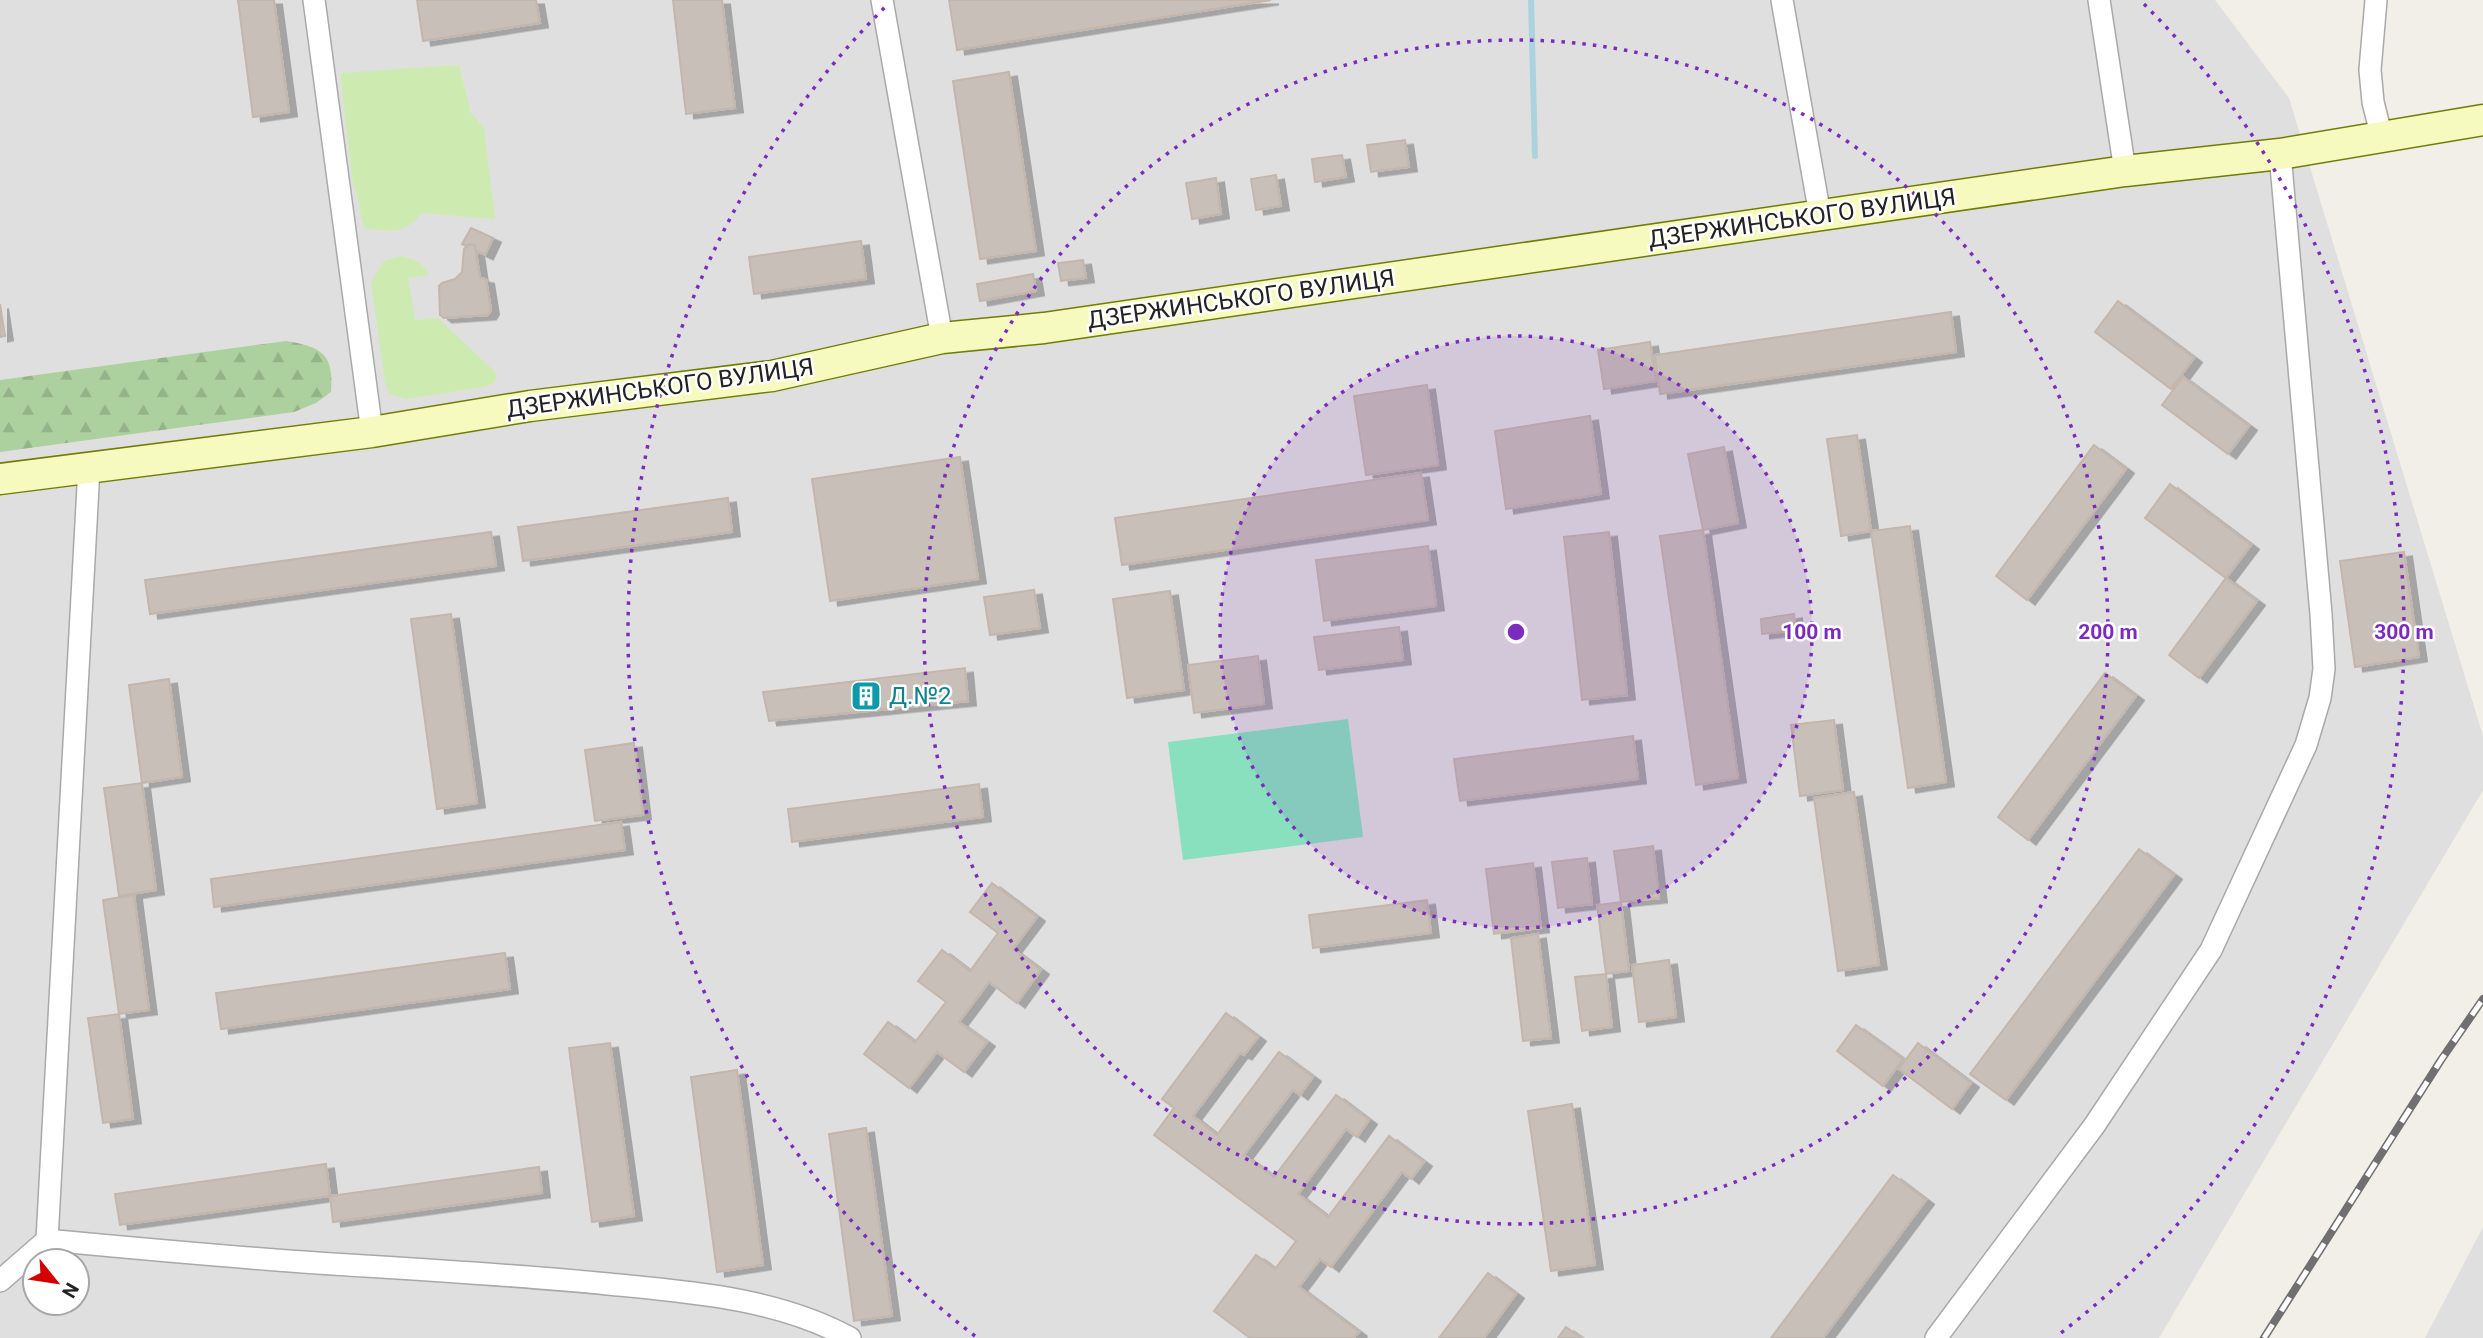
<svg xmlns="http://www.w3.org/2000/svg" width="2483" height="1338" font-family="Roboto,sans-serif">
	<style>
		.residential { fill: #e0dfdf; fill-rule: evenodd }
		.grass { fill: #cdebb0 }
		.forest { fill: url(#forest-firs) }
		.pitch { fill: #88e0be }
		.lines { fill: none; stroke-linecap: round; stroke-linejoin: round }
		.stream { stroke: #aad3df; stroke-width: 6 }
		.building { fill: #c7bfb8; stroke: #c4b6ab; stroke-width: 2; filter: url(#shadow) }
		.street-casing { stroke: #a9a9a9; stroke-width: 24 }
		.secondary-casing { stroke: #707d05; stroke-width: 33 }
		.street { stroke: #fff; stroke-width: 21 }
		.secondary { stroke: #f7fabf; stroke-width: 30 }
		.rail-casing { stroke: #707070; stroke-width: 8 }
		.rail { stroke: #fff; stroke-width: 5; stroke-dasharray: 16; stroke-linecap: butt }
		.ring { fill: none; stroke: #7b2cbf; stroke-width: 3.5; stroke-dasharray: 3.5 7 }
		.labels { text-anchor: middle; stroke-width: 5; stroke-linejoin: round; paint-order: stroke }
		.street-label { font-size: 24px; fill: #222; stroke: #fff }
		.culture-label { font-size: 24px; fill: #0d838f; stroke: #fff; text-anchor: start }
		.centre { fill: #7b2cbf; stroke: #fff; stroke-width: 3.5 }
		.ring-label { font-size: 21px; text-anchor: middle; font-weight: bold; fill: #7b2cbf; stroke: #fff; stroke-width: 5; stroke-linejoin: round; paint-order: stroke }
	</style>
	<defs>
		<pattern id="forest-firs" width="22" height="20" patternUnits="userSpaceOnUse" patternTransform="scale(1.75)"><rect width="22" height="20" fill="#add19e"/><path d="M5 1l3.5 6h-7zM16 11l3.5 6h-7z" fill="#95b388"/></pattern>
		<filter id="shadow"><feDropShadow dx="8" dy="4.5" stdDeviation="0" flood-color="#0004"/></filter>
	</defs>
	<rect width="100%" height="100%" fill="#f2efe9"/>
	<!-- residential -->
	<g class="residential">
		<path d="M0 0H2215L2289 98 2483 736V790L2159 1338H0ZM35 1261H77V1303H35Z"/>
		<path d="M2483 1227V1338H2425Z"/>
	</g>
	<!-- grass -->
	<g class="grass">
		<path d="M459 65 471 113 484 128 495 219 421 213C405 236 389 231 365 228 358 214 361 199 353 185L340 73Z"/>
		<path d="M401 256C413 258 425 264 429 275L408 278 415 320 438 318 495 372 496 379 494 383 484 387 406 399 390 394 385 384 371 281 384 261Z"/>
	</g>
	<!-- forest -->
	<path class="forest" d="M286 341C322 347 334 354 331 392L316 403 294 412 0 452V380Z"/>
	<!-- pitch -->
	<path class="pitch" d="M1348 719 1363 837 1183 860 1168 742Z"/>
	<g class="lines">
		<!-- stream -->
		<path class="stream" d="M1531 0 1535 156"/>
	</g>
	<!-- building -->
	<g class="building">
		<path d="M238 0H274L289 112 253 117Z"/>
		<path d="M417 0H536L540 23 423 41Z"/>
		<path d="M673 0H722L735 108 686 114Z"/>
		<path d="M949 0H1271L957 50Z"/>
		<path d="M1009 72 1036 251 980 259 953 81Z"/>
		<path d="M1405 140 1409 167 1371 172 1367 145Z"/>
		<path d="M1342 155 1346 177 1315 182 1312 159Z"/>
		<path d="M1276 175 1281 206 1256 210 1251 179Z"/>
		<path d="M1216 178 1221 214 1192 219 1186 183Z"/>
		<path d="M471 228 493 238 485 255 462 244Z"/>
		<path d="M861 241 866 279 754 294 749 257Z"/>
		<path d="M469 244 475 245 480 278 486 279 491 310 488 315 444 318 440 315 439 286 442 283 455 279 462 272 464 249Z"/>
		<path d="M1083 260 1086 278 1061 281 1058 263Z"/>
		<path d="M1033 274 1036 291 980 301 977 284Z"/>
		<path d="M2118 301 2194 358 2171 389 2095 332Z"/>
		<path d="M0 304 5 336 0 337Z"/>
		<path d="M1951 312 1956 352 1660 394 1655 355Z"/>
		<path d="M1650 342 1656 381 1604 389 1598 350Z"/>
		<path d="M2183 377 2249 426 2228 454 2162 405Z"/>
		<path d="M1427 385 1438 465 1366 475 1354 396Z"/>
		<path d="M1590 416 1601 494 1506 509 1495 431Z"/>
		<path d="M1857 435 1871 531 1841 536 1827 439Z"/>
		<path d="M2094 445 2126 469 2027 600 1996 576Z"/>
		<path d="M1724 447 1738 523 1703 530 1688 454Z"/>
		<path d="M960 457 978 579 830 601 812 479Z"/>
		<path d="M1421 473 1428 520 1122 565 1115 518Z"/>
		<path d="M2170 484 2251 545 2226 578 2145 518Z"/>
		<path d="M728 498 732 532 523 561 518 527Z"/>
		<path d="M1910 526 1946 782 1908 788 1871 531Z"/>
		<path d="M1703 530 1738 778 1696 785 1660 536Z"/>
		<path d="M491 532 496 566 150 614 145 580Z"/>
		<path d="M1609 532 1627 695 1582 700 1564 537Z"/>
		<path d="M1428 546 1436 606 1324 621 1316 560Z"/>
		<path d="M2404 552 2419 657 2355 667 2340 561Z"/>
		<path d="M2226 578 2257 601 2199 678 2169 655Z"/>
		<path d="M1034 590 1040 628 990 635 984 597Z"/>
		<path d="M1170 591 1184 690 1127 698 1113 599Z"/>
		<path d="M451 614 477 803 437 809 411 619Z"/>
		<path d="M1794 614 1796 630 1762 634 1761 619Z"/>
		<path d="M1399 627 1403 660 1319 670 1314 637Z"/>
		<path d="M1258 656 1264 704 1194 713 1188 665Z"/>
		<path d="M965 668 968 701 769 721 763 692Z"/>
		<path d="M2105 673 2136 696 2028 840 1998 817Z"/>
		<path d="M169 679 182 777 142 783 129 685Z"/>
		<path d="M1834 720 1843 790 1800 796 1791 725Z"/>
		<path d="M1633 736 1638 779 1460 801 1454 759Z"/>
		<path d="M634 743 643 815 595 821 585 750Z"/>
		<path d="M142 783 156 890 119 896 104 788Z"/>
		<path d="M979 784 983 817 792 842 788 809Z"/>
		<path d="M1854 792 1879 965 1838 971 1814 798Z"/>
		<path d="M621 822 625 850 214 907 211 879Z"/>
		<path d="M1653 846 1659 898 1621 902 1614 851Z"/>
		<path d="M2139 849 2174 875 2006 1100 1970 1074Z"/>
		<path d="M1587 858 1592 904 1558 908 1552 862Z"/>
		<path d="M1533 863 1541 928 1494 934 1486 869Z"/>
		<path d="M992 883 1037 917 1013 949 1041 970 1017 1003 989 982 959 1022 987 1042 964 1072 937 1052 909 1088 864 1054 888 1022 915 1042 946 1002 918 981 942 950 970 971 998 933 970 912Z"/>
		<path d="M134 895 149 1010 119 1014 103 900Z"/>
		<path d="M1427 900 1431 933 1313 948 1309 915Z"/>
		<path d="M1621 902 1629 971 1606 974 1597 905Z"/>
		<path d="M1538 934 1551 1038 1523 1041 1511 938Z"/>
		<path d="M505 953 510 989 221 1029 216 993Z"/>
		<path d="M1669 960 1676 1017 1639 1022 1632 965Z"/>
		<path d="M1606 974 1612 1027 1582 1031 1575 977Z"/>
		<path d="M1226 1013 1258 1037 1244 1055 1240 1053 1193 1116 1217 1135 1279 1052 1313 1077 1300 1095 1293 1090 1244 1155 1274 1177 1336 1095 1369 1120 1357 1137 1346 1129 1298 1194 1328 1217 1389 1136 1424 1162 1411 1179 1402 1172 1331 1267 1320 1259 1299 1287 1359 1332 1354 1338H1250L1214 1311 1256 1255 1275 1269 1296 1241 1154 1135 1174 1108 1162 1099Z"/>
		<path d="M119 1014 133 1119 103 1123 88 1018Z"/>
		<path d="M1856 1025 1903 1059 1883 1086 1837 1051Z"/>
		<path d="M610 1043 634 1216 592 1222 569 1048Z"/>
		<path d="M1918 1043 1971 1083 1952 1109 1899 1069Z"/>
		<path d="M737 1070 763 1265 717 1272 691 1077Z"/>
		<path d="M1572 1104 1595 1265 1551 1271 1528 1111Z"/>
		<path d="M866 1128 892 1316 854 1321 829 1134Z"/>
		<path d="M326 1164 330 1196 120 1225 115 1194Z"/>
		<path d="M539 1167 542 1193 333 1222 330 1196Z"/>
		<path d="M1893 1175 1926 1200 1823 1338H1771Z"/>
		<path d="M1488 1273 1516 1294 1484 1338H1439Z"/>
		<path d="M1566 1327 1581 1338H1558Z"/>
	</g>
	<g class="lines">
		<!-- street casing -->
		<g class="street-casing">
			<g id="street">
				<path d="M314 0 372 432"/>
				<path d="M882 0 942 338"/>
				<path d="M1782 0 1820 215"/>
				<path d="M2099 0 2125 171"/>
				<path d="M2376 0 2370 70 2373 102 2382 138"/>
				<path d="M47 1240C153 1250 258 1260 365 1266 446 1271 527 1276 608 1284 690 1292 777 1298 850 1338"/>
				<path d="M0 1281 47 1240 89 468"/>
				<path d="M1936 1338 2094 1126 2211 950 2306 745 2320 698 2324 669 2321 614 2280 154"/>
			</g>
		</g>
		<!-- secondary casing -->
		<g class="secondary-casing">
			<path id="secondary" d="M0 479 372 432 530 406 772 376 942 338 1044 328 2125 171 2280 154 2483 120"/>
		</g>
		<!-- street -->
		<use href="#street" class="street"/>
		<!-- secondary -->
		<use href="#secondary" class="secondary"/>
		<!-- rail casing -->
		<g class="rail-casing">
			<path id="rail" d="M2264 1338 2441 1060 2483 999"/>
		</g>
		<!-- rail -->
		<use href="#rail" class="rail"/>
	</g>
	<!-- distance rings -->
	<circle cx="1516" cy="632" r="296" fill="#7b2cbf" fill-opacity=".12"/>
	<g class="ring">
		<circle cx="1516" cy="632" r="296"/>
		<circle cx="1516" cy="632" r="592"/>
		<path d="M975 1336A888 888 0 0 1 888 4M2144 4A888 888 0 0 1 2057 1336"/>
	</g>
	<!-- icons -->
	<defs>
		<g id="building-square" transform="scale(1.575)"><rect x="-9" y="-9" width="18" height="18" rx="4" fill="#0f9aa8" stroke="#fff"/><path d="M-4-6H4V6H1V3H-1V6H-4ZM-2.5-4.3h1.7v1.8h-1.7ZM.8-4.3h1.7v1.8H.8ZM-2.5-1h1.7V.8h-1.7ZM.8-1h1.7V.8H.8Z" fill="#fff"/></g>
	</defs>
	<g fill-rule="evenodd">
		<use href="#building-square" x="866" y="696"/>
	</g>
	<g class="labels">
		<!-- street labels -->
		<g class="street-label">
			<text transform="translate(1802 218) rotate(-8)" y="8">ДЗЕРЖИНСЬКОГО ВУЛИЦЯ</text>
			<text transform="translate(1241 299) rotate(-8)" y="8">ДЗЕРЖИНСЬКОГО ВУЛИЦЯ</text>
			<text transform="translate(660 388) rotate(-8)" y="8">ДЗЕРЖИНСЬКОГО ВУЛИЦЯ</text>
		</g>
		<!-- culture labels -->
		<g class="culture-label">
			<text x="889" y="704">Д.№2</text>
		</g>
	</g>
	<circle cx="1516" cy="632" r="10" class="centre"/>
	<g class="ring-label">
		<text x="1812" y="639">100 m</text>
		<text x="2108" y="639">200 m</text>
		<text x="2404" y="639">300 m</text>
	</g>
	<!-- north arrow -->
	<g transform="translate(56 1282) rotate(120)"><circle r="33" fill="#ffffff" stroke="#a7a7a7" stroke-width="2"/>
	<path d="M0-5L12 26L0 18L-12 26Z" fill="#d40000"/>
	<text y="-10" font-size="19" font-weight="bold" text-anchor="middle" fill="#222222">N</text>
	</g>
</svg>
